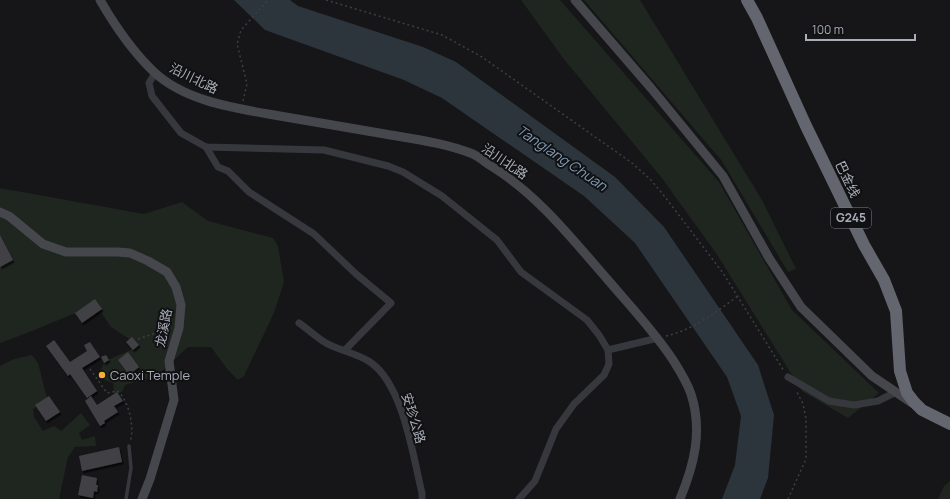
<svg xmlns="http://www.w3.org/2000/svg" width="950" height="499" font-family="Manrope,'Noto Sans SC',sans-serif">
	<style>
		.green { fill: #1e261f }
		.water { fill: #2c353c }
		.building { fill: #404145; filter: url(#shadow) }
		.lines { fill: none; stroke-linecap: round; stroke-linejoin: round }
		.path { stroke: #3d3f44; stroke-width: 1.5; stroke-dasharray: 2 3; stroke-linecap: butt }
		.lane { stroke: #37383d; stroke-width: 3.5 }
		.street { stroke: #37383d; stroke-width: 7 }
		.secondary { stroke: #45474d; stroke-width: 9 }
		.highway { stroke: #63666e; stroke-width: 12 }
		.poi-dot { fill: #f2b134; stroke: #111113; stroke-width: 1.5 }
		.labels { text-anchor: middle; stroke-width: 4; stroke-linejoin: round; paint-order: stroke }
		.shield { fill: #111113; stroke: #7b7e86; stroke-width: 1 }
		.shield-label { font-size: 12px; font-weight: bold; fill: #a8adb8 }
		.street-label { font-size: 13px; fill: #a8adb8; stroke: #111113 }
		.poi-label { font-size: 13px; fill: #a8adb8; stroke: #111113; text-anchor: start }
		.water-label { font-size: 14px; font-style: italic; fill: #7f9bb3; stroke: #111113 }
	</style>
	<defs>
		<filter id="shadow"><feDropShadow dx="1.5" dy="2.5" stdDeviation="0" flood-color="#0009"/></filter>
	</defs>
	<rect width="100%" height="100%" fill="#161618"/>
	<!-- green -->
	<g class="green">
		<path d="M521 0H560L719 182 792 310 879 393 848 418 802 391 716 253 661 177 563 58Z"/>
		<path d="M584 0H640L762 200 796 269 788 272 722 161Z"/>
		<path d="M0 188 144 214 182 202 208 221 273 238 278 246 284 282 274 313 244 376 238 380 228 370 211 347H188L157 376 125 385 122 392 114 393 113 383 105 380 100 371 105 361 140 346 111 327 100 311 73 314 32 331 0 343Z"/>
		<path d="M32 355 38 363 47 398 33 409 34 417 43 431 54 426 61 431 81 413 90 425 79 433 82 440 95 436 96 446 75 447 68 457 59 499H0V366L14 359Z"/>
		<path d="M950 481V499H938L944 486Z"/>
	</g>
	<!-- water -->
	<path class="water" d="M234 0H290L298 6 423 47 456 62 615 177 664 227 758 365 774 415 768 478 760 499H722L735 465 741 416 727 377 635 243 584 196 442 98 404 80 265 30Z"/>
	<!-- building -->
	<g class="building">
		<path d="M0 235 13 260 0 267Z"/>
		<path d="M95 299 102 309 82 323 75 313Z"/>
		<path d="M132 337 139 345 133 350 126 342Z"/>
		<path d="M54 340 70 362 87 351 84 345 90 342 100 357 82 368 97 391 87 398 70 374 68 376 46 346Z"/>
		<path d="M128 352 139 367 129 375 118 360Z"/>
		<path d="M106 355 109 360 104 363 101 357Z"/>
		<path d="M117 392 123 401 114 406 118 412 104 421 105 423 100 426 85 401 91 396 97 405Z"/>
		<path d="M49 396 60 412 46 421 35 405Z"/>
		<path d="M119 447 122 462 82 471 79 456Z"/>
		<path d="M82 475 97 478 96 485H98L97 492 94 491 93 498 78 495Z"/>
	</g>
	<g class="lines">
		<!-- path -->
		<g class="path">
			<path d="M326 0 442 35 482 57 632 163 650 179 662 193 723 273 784 371"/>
			<path d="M243 101 247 84 237 44 241 30 268 0"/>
			<path d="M666 336C693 330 716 312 738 296"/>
			<path d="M138 339 156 333 168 338"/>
			<path d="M90 369 107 393 117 391C129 399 135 429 130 442"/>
			<path d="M788 499 806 459V419L803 404 796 390"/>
		</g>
		<!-- lane -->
		<path class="lane" d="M126 499 131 468 129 446"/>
		<!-- street -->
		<g class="street">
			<path d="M155 73 149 83 152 96 181 133 206 147 324 150 388 166 403 172 442 196 497 240 521 272 587 320 599 335 608 350"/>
			<path d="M206 147 218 167 228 171 249 192 314 234 356 274 391 303 345 350"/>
			<path d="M299 323C308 329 316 337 326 343 340 351 357 353 370 362 403 384 413 456 422 493V499"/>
			<path d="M788 377 829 401 854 405 878 401 896 392"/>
			<path d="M519 499 535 481 556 429 574 404 604 375 609 364 608 350 658 338"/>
		</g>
		<!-- secondary -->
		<g class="secondary">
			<path d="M100 0C115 26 132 51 154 72 185 101 234 108 274 115 311 121 348 128 385 134 414 139 445 143 473 154 479 157 485 162 491 166 537 194 572 239 608 280 630 306 654 331 673 360 680 371 687 382 691 394 703 431 694 465 680 499"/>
			<path d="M575 0 651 88 723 176 769 258 801 307 872 376 912 403"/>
			<path d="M0 212 9 216 43 244 66 252H118L130 253 148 261 167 272 176 287 181 305 179 328 169 361 174 400 150 479 142 499"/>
		</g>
		<!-- highway -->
		<path class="highway" d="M747 0 757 18 806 126 864 245 884 280 896 311 900 371 907 393 914 402 922 410 950 424"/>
	</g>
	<!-- markers -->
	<circle class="poi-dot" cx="102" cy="375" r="4"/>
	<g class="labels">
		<!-- shield labels -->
		<rect class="shield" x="831" y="208" width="40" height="20" rx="3"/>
		<g class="shield-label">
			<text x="851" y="222">G245</text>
		</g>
		<!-- street labels -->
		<g class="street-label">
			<text transform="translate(194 78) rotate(26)" y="5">沿川北路</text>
			<text transform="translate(505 161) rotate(34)" y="5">沿川北路</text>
			<text transform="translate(848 179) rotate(64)" y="5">巴金线</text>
			<text transform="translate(163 328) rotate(-79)" y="5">龙溪路</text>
			<text transform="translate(414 418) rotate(73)" y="5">安珍公路</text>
		</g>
		<!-- poi labels -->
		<g class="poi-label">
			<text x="110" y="380">Caoxi Temple</text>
		</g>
		<!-- water labels -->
		<g class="water-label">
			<text transform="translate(562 158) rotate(34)" y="5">Tanglang Chuan</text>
		</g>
	</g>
	<!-- scale -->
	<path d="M806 34v6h109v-6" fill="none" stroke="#a8adb8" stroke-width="2"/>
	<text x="812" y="34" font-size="12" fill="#a8adb8" stroke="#111113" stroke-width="3" paint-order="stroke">100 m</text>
</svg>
